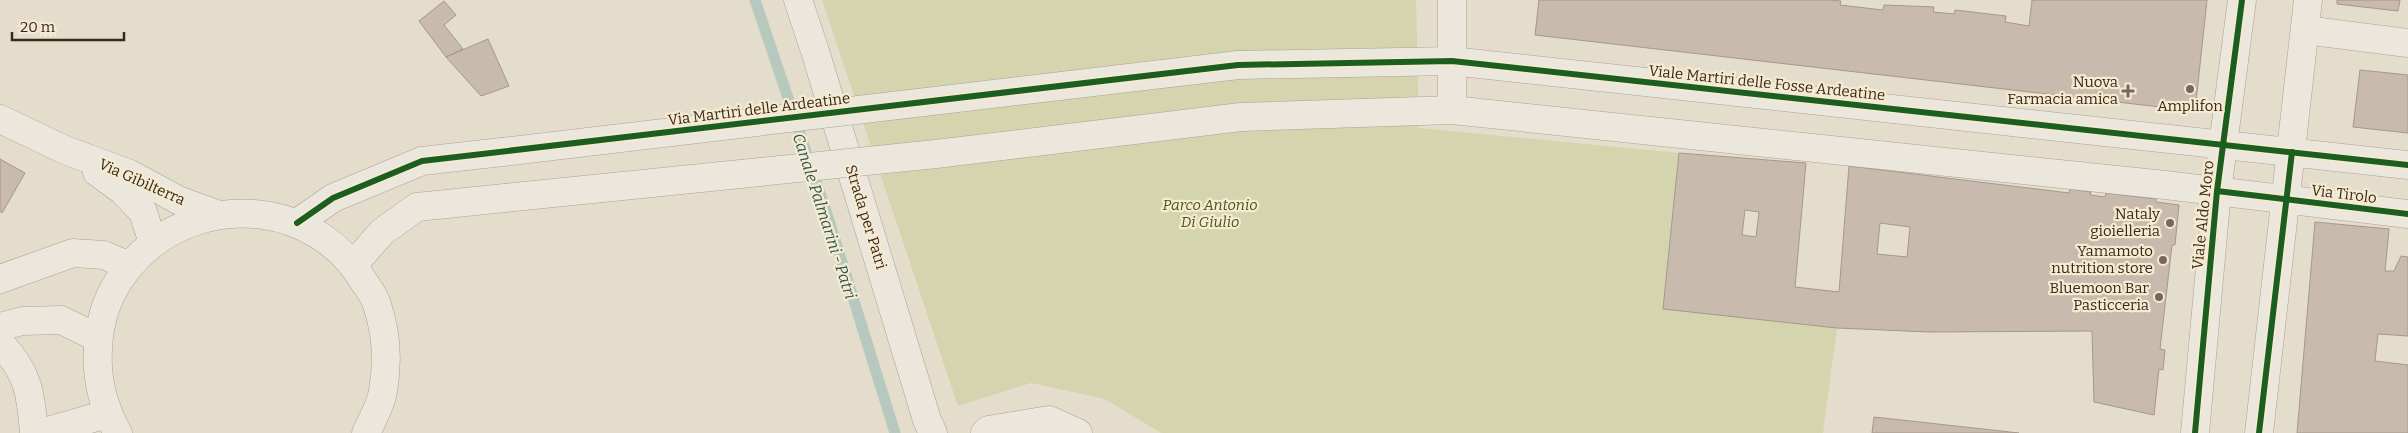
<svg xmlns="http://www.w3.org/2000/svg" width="2408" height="433" font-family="Bitter,serif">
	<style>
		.green { fill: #d4d4ae }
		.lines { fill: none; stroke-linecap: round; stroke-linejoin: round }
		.stream { stroke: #b7c9be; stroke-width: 11 }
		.building { fill: #c8bbad; stroke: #a4988b; fill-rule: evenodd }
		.minor-casing { stroke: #a9a295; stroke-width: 29 }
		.minor { stroke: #ece7dd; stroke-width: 28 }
		.minor-bridge-casing { stroke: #a9a295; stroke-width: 29; stroke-linecap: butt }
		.minor-bridge { stroke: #ece7dd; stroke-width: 28 }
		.cycleway-casing { stroke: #f6ebd1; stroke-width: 9 }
		.cycleway { stroke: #1b5e20; stroke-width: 6 }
		.poi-dot { fill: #74695a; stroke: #f6ebd1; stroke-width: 2 }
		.labels { text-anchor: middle; stroke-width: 4.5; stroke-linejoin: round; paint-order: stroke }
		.poi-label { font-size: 15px; fill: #372a1d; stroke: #f6ebd1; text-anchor: end }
		.street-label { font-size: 15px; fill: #372a1d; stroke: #f6ebd1 }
		.park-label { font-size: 15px; font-style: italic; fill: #485423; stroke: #f6ebd1 }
		.water-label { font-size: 16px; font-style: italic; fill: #2c5755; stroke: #f6ebd1 }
	</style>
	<rect width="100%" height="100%" fill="#e4ddcc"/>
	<!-- green -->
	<path class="green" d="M822 0H1416L1419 128 1679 153 1663 309 1837 328 1823 433H1161L1105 399 1031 383 958 406Z"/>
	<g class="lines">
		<!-- stream -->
		<path class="stream" d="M755 0 828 217 895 433"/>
	</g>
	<!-- building -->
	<g class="building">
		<path d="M1539 0H1829L1841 1 1840 5 1883 10 1884 5 1934 7 1933 12 1954 14 1955 10 2006 16 2005 22 2029 26 2032 0H2207L2195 111 1535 35Z"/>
		<path d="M2337 0H2400L2398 11 2337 4Z"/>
		<path d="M444 1 456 15 444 25 463 49 446 57 419 21Z"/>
		<path d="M488 39 509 86 481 96 446 57Z"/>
		<path d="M2360 70 2408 75V133L2353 127Z"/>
		<path d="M1679 153 1806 163 1795 287 1839 292 1849 166 2069 193 2070 189 2091 192 2090 195 2105 197 2106 193 2156 199V202L2179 205 2175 245H2172L2160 349 2165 350 2163 370 2159 369 2154 415 2094 402 2092 331 1929 332 1837 328 1663 309ZM1745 210 1759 212 1756 237 1742 235ZM1880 223 1910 227 1907 257 1877 254Z"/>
		<path d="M0 159 25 173 2 213 0 211Z"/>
		<path d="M2315 222 2389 229 2385 271H2394L2401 256 2408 257V336L2378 334 2375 361 2408 365V433H2297Z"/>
		<path d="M1874 417 2019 433H1872Z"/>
	</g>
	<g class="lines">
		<!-- minor casing -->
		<g class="minor-casing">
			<g id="minor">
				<path d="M798 0 815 51 927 420 933 433"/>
				<path d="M2305 30 2408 43"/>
				<path d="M1238 65 1452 61 2408 165"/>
				<path d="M1452 110V0"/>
				<path d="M1241 117 1452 110 2165 185 2408 214"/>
				<path d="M0 119 65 150 130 174 180 201 219 215"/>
				<path d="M97 172 123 191 143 212 153 243"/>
				<path d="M297 223 333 198 422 161 502 152"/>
				<path d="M354 264 382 232 417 207 505 198"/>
				<path d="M0 279 73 253 104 255 129 266"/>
				<path d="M0 327 22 321 61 320 98 338"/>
				<path d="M0 343C28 372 31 393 34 433"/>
				<path d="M41 433 107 414"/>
				<path d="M118 433C98 398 93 360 102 320 108 294 123 271 142 253 208 191 318 203 364 282 369 289 375 297 377 305 387 334 388 362 383 391 381 405 372 420 366 433"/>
				<path d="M985 433 988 430 1049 420 1078 433"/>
				<path d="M2195 433 2217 191 2242 0"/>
				<path d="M2259 433 2308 0"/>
			</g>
		</g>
		<!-- minor -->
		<use href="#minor" class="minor"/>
		<!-- minor-bridge casing -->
		<g class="minor-bridge-casing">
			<g id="minor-bridge">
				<path d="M502 152 1238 65"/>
				<path d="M505 198 936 154 1241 117"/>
			</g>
		</g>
		<!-- minor-bridge -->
		<use href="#minor-bridge" class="minor-bridge"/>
		<!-- cycleway casing -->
		<g class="cycleway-casing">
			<g id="cycleway">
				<path d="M2217 191 2408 214"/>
				<path d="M297 223 333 198 422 161 1238 65 1452 61 2408 165"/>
				<path d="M2195 433 2217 191 2242 0"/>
				<path d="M2259 433 2292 152"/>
			</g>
		</g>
		<!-- cycleway -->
		<use href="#cycleway" class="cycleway"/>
	</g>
	<!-- markers -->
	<g class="poi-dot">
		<circle cx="2190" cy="89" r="5"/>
		<path d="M2125.5 83.5h5v5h5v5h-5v5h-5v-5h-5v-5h5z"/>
		<circle cx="2170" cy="223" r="5"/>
		<circle cx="2163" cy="260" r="5"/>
		<circle cx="2159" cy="297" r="5"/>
	</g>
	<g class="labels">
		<!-- poi labels -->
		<g class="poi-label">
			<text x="2118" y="87">Nuova<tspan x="2118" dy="17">Farmacia amica</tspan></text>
			<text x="2190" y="111" text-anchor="middle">Amplifon</text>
			<text x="2160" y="219">Nataly<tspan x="2160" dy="17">gioielleria</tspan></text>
			<text x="2153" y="256">Yamamoto<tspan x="2153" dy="17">nutrition store</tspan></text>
			<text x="2149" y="293">Bluemoon Bar<tspan x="2149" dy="17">Pasticceria</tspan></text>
		</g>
		<!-- street labels -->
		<g class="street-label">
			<text transform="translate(1767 83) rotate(6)" y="5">Viale Martiri delle Fosse Ardeatine</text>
			<text transform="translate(759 109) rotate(-7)" y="5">Via Martiri delle Ardeatine</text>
			<text transform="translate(142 182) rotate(24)" y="5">Via Gibilterra</text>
			<text transform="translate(2344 194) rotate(7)" y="5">Via Tirolo</text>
			<text transform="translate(2203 215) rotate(-84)" y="5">Viale Aldo Moro</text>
			<text transform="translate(866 217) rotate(73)" y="5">Strada per Patri</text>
		</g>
		<!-- park labels -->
		<g class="park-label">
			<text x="1210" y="210">Parco Antonio<tspan x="1210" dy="17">Di Giulio</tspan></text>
		</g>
		<!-- water labels -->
		<g class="water-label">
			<text transform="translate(825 216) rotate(72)" y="6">Canale Palmarini - Patri</text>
		</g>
	</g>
	<!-- scale -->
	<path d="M12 32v8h112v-8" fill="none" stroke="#372a1d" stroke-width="2.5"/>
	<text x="20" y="32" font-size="15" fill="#372a1d" stroke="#f6ebd1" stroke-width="4" paint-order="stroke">20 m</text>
</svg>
